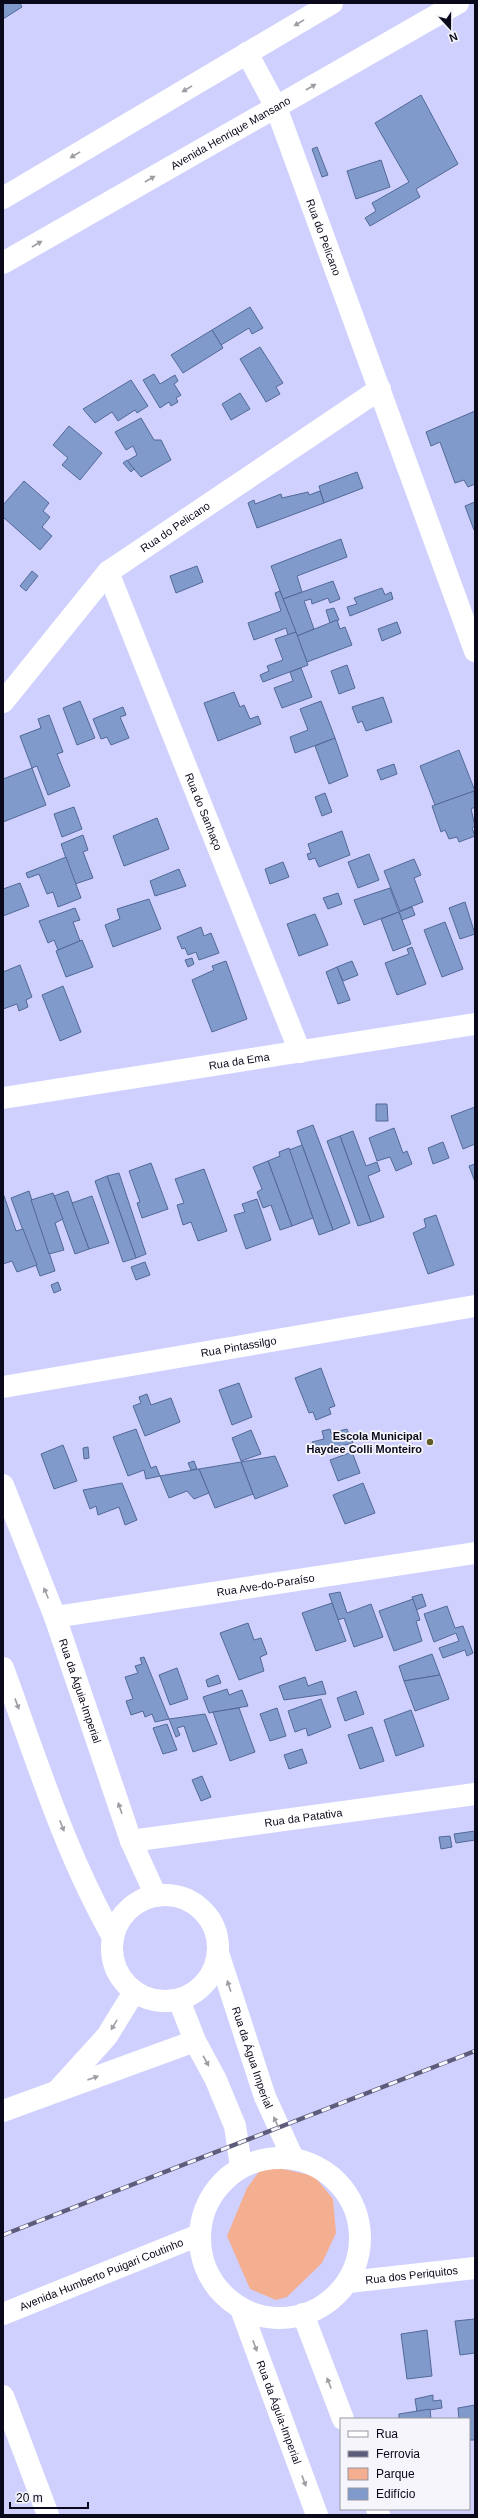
<svg xmlns="http://www.w3.org/2000/svg" width="478" height="2518" font-family="Helvetica,sans-serif">
	<style>
		.green { fill: #f4ae90 }
		.building { fill: #819acc; stroke: #526998 }
		.lines { fill: none; stroke-linecap: round; stroke-linejoin: round }
		.minor { stroke: #fff; stroke-width: 22 }
		.rail-casing { stroke: #5d5d7b; stroke-width: 4.5 }
		.rail { stroke: #f5f5fb; stroke-width: 3; stroke-dasharray: 9; stroke-linecap: butt }
		.oneway { fill: #9d9da4 }
		.poi-dot { fill: #5f5a26; stroke: #f5f5fb; stroke-width: 1.5 }
		.labels { text-anchor: middle; stroke-width: 3.5; stroke-linejoin: round; paint-order: stroke }
		.street-label { font-size: 11px; fill: #0a091c; stroke: #f5f5fb }
		.poi-label { font-size: 11px; font-weight: bold; fill: #0a091c; stroke: #f5f5fb; text-anchor: end }
	</style>
	<rect width="100%" height="100%" fill="#cfd0fe"/>
	<!-- green -->
	<path class="green" d="M261 2169H283L314 2176 333 2199 336 2233 322 2263 287 2297 276 2300 250 2289 227 2236 247 2188Z"/>
	<!-- building -->
	<g class="building">
		<path d="M3 3H20L22 7 3 19Z"/>
		<path d="M421 95 458 164 416 189 420 197 370 226 365 218 376 211 372 203 409 182 375 123Z"/>
		<path d="M317 147 328 175 322 177 312 149Z"/>
		<path d="M381 160 390 187 356 199 347 171Z"/>
		<path d="M250 307 263 328 252 334 249 328 221 345 212 330Z"/>
		<path d="M212 330 223 348 183 373 171 355Z"/>
		<path d="M260 347 283 383 276 387 280 394 266 402 240 359Z"/>
		<path d="M154 374 160 384 175 375 178 381 174 384 181 395 176 398 178 402 171 406 169 402 160 408 143 380Z"/>
		<path d="M131 380 148 406 137 413 135 410 118 421 112 412 95 423 83 409Z"/>
		<path d="M240 393 250 409 231 420 222 404Z"/>
		<path d="M475 411V484L468 487 464 480 455 483 440 442 431 446 426 432Z"/>
		<path d="M141 418 154 440H161L171 460 141 477 127 461 137 455 133 446 126 450 115 432Z"/>
		<path d="M69 426 102 453 80 480 62 465 68 458 53 445Z"/>
		<path d="M127 460 134 469 131 472 123 463Z"/>
		<path d="M357 472 363 488 324 503 319 486Z"/>
		<path d="M24 481 49 503 43 511 50 517 42 527 52 536 40 550 3 517V505Z"/>
		<path d="M320 491 324 503 257 528 248 503 254 500 255 504 281 494 282 498 308 492 309 495Z"/>
		<path d="M475 502V530H474L465 506Z"/>
		<path d="M341 539 347 557 297 576 302 592 283 599 271 566Z"/>
		<path d="M197 566 203 582 176 593 170 576Z"/>
		<path d="M32 571 38 576 26 591 20 586Z"/>
		<path d="M333 581 340 599 330 603 328 598 312 604 311 599 304 601 314 629 297 636 283 599Z"/>
		<path d="M382 588 385 595 391 592 393 599 350 616 347 607 357 604 354 598Z"/>
		<path d="M280 591 296 632 288 635 286 628 254 640 248 623 281 611 275 593Z"/>
		<path d="M334 608 339 620 330 623 326 610Z"/>
		<path d="M337 620 340 629 345 627 352 645 307 662 297 636Z"/>
		<path d="M397 622 401 633 382 641 378 629Z"/>
		<path d="M296 632 308 665 263 682 260 675 269 671 267 666 283 660 275 639Z"/>
		<path d="M347 665 355 688 339 694 331 671Z"/>
		<path d="M301 668 312 697 282 708 274 688 293 681 290 672Z"/>
		<path d="M234 692 240 707 244 705 250 719 258 716 261 724 218 741 204 703Z"/>
		<path d="M383 697 392 722 366 731 362 721 358 723 352 707Z"/>
		<path d="M80 701 95 738 77 745 63 708Z"/>
		<path d="M321 701 335 738 295 753 290 737 308 730 300 709Z"/>
		<path d="M123 707 126 715 120 717 129 738 111 745 107 737 101 739 93 719Z"/>
		<path d="M49 715 63 752 57 754 70 786 48 795 37 766 32 768 20 736 41 728 38 719Z"/>
		<path d="M335 738 348 776 329 784 315 746Z"/>
		<path d="M459 750 475 791 435 805 420 766Z"/>
		<path d="M394 764 397 774 381 780 377 770Z"/>
		<path d="M32 768 46 805 3 822V779Z"/>
		<path d="M474 791 475 807 471 809 475 826 472 828 475 836 459 842 457 837 449 839 445 830 441 832 432 806Z"/>
		<path d="M325 793 332 812 322 816 315 797Z"/>
		<path d="M74 807 82 829 62 837 54 814Z"/>
		<path d="M157 818 169 849 124 866 113 836Z"/>
		<path d="M342 831 350 855 319 867 315 858 309 860 307 854 311 853 308 844Z"/>
		<path d="M83 835 88 850 83 852 93 878 75 884 61 844Z"/>
		<path d="M369 854 379 880 358 888 348 862Z"/>
		<path d="M66 857 81 898 58 907 53 892 47 894 39 874 28 878 26 873Z"/>
		<path d="M414 859 421 875 414 878 423 902 400 911 384 871Z"/>
		<path d="M283 862 289 877 270 884 265 869Z"/>
		<path d="M179 869 186 886 155 896 150 881Z"/>
		<path d="M20 883 29 906 3 916V889Z"/>
		<path d="M390 888 399 912 364 925 354 900Z"/>
		<path d="M338 893 342 904 328 909 323 898Z"/>
		<path d="M149 899 161 929 113 947 105 925 120 919 117 909Z"/>
		<path d="M465 902 475 934 460 939 449 908Z"/>
		<path d="M412 907 415 915 402 920 399 912Z"/>
		<path d="M75 908 80 920 73 922 80 941 58 950 54 940 48 943 39 921Z"/>
		<path d="M399 912 411 944 393 951 381 919Z"/>
		<path d="M315 914 328 945 299 956 287 924Z"/>
		<path d="M445 922 463 969 442 977 424 930Z"/>
		<path d="M201 927 204 936 211 933 219 953 199 960 196 952 188 955 185 948 182 949 177 937Z"/>
		<path d="M82 940 93 967 66 977 56 951Z"/>
		<path d="M412 947 426 984 397 995 385 963 409 954 407 949Z"/>
		<path d="M192 958 194 964 188 967 185 960Z"/>
		<path d="M226 961 247 1019 212 1032 192 980 214 970 212 966Z"/>
		<path d="M352 961 358 975 343 981 337 967Z"/>
		<path d="M20 965 32 997 26 1000 28 1007 19 1011 17 1004 3 1009V972Z"/>
		<path d="M337 967 350 1000 338 1004 326 972Z"/>
		<path d="M63 986 81 1032 60 1041 42 995Z"/>
		<path d="M376 1104H387L388 1121H376Z"/>
		<path d="M475 1107V1144L463 1149 451 1116Z"/>
		<path d="M313 1125 350 1223 333 1230 297 1131Z"/>
		<path d="M394 1128 403 1153 407 1151 412 1164 396 1171 390 1157 377 1161 369 1138Z"/>
		<path d="M353 1131 366 1166 377 1162 380 1171 368 1176 384 1217 371 1222 340 1136Z"/>
		<path d="M340 1136 371 1222 358 1226 327 1141Z"/>
		<path d="M443 1142 449 1158 433 1164 428 1148Z"/>
		<path d="M302 1145 333 1230 319 1235 289 1150Z"/>
		<path d="M289 1148 313 1218 292 1226 268 1161 280 1156 279 1152Z"/>
		<path d="M268 1161 292 1226 280 1230 271 1205 263 1208 257 1192 262 1189 253 1167Z"/>
		<path d="M151 1163 168 1209 142 1218 137 1203 140 1202 129 1171Z"/>
		<path d="M475 1164V1182L469 1166Z"/>
		<path d="M204 1169 227 1231 198 1241 191 1222 183 1225 177 1205 184 1203 175 1179Z"/>
		<path d="M119 1173 146 1254 136 1258 107 1176Z"/>
		<path d="M107 1176 136 1258 123 1262 95 1181Z"/>
		<path d="M29 1191 55 1271 40 1276 11 1198Z"/>
		<path d="M68 1191 89 1249 75 1254 54 1196Z"/>
		<path d="M3 1193 16 1231 23 1229 37 1265 17 1272 12 1261 3 1264Z"/>
		<path d="M53 1193 63 1219 55 1223 64 1250 49 1254 31 1200Z"/>
		<path d="M92 1196 109 1243 89 1249 72 1203Z"/>
		<path d="M257 1199 271 1240 246 1249 234 1215 245 1212 242 1204Z"/>
		<path d="M436 1215 454 1265 428 1274 413 1233 426 1227 424 1219Z"/>
		<path d="M145 1262 150 1275 136 1280 131 1267Z"/>
		<path d="M58 1282 61 1290 54 1293 51 1285Z"/>
		<path d="M321 1368 335 1406 329 1408 331 1414 316 1420 313 1412 309 1413 295 1378Z"/>
		<path d="M239 1383 252 1417 232 1425 219 1390Z"/>
		<path d="M147 1394 151 1405 171 1398 180 1422 145 1436 133 1406 141 1403 139 1397Z"/>
		<path d="M136 1429 151 1468 156 1466 160 1476 146 1479 144 1470 128 1476 113 1437Z"/>
		<path d="M330 1429 331 1433 347 1429 353 1443 316 1452 312 1442 324 1439 322 1431Z"/>
		<path d="M251 1430 261 1454 241 1461 232 1438Z"/>
		<path d="M63 1445 77 1481 54 1489 41 1454Z"/>
		<path d="M88 1447 89 1458 84 1459 83 1448Z"/>
		<path d="M352 1452 360 1473 338 1481 330 1460Z"/>
		<path d="M275 1456 288 1486 255 1499 241 1462Z"/>
		<path d="M194 1461 197 1469 191 1470 188 1463Z"/>
		<path d="M241 1462 253 1494 215 1508 199 1469Z"/>
		<path d="M199 1469 209 1493 194 1499 187 1491 169 1498 160 1476Z"/>
		<path d="M122 1483 137 1520 125 1525 119 1507 98 1515 96 1506 90 1509 83 1490Z"/>
		<path d="M363 1483 375 1513 345 1524 333 1495Z"/>
		<path d="M340 1592 347 1613 371 1604 383 1637 354 1647 344 1618 338 1620 329 1594Z"/>
		<path d="M422 1594 426 1606 416 1610 412 1597Z"/>
		<path d="M413 1599 420 1620 416 1621 422 1641 394 1651 379 1611Z"/>
		<path d="M332 1603 346 1641 316 1651 302 1613Z"/>
		<path d="M447 1606 455 1628 463 1626 473 1653 467 1656 465 1650 443 1658 439 1648 459 1641 456 1633 434 1642 424 1614Z"/>
		<path d="M248 1623 254 1640 261 1638 267 1654 260 1657 264 1671 239 1680 220 1633Z"/>
		<path d="M432 1654 440 1675 404 1681 399 1666Z"/>
		<path d="M144 1657 169 1719 155 1722 152 1714 145 1717 143 1711 131 1715 126 1701 133 1699 125 1677 138 1673 135 1666 142 1664 140 1658Z"/>
		<path d="M177 1668 188 1699 170 1705 159 1675Z"/>
		<path d="M218 1675 221 1683 208 1687 206 1680Z"/>
		<path d="M440 1675 449 1699 415 1711 404 1681Z"/>
		<path d="M305 1677 308 1686 322 1681 326 1694 284 1700 279 1686Z"/>
		<path d="M227 1689 229 1695 242 1690 248 1706 209 1713 203 1697Z"/>
		<path d="M356 1691 364 1714 345 1721 337 1698Z"/>
		<path d="M321 1699 331 1727 308 1736 306 1728 295 1732 288 1711Z"/>
		<path d="M239 1708 255 1752 230 1761 213 1712Z"/>
		<path d="M277 1708 286 1736 270 1741 260 1714Z"/>
		<path d="M411 1710 424 1746 396 1756 384 1720Z"/>
		<path d="M205 1714 217 1744 193 1752 184 1726 177 1728 180 1735 176 1737 169 1719Z"/>
		<path d="M167 1724 177 1750 163 1754 153 1728Z"/>
		<path d="M372 1727 384 1761 360 1769 348 1735Z"/>
		<path d="M302 1749 307 1763 289 1769 284 1755Z"/>
		<path d="M202 1776 211 1797 201 1801 192 1780Z"/>
		<path d="M475 1831V1840L456 1843 454 1834Z"/>
		<path d="M450 1836 452 1847 441 1849 439 1837Z"/>
		<path d="M475 2319V2353L460 2355 455 2321Z"/>
		<path d="M427 2330 432 2376 407 2379 401 2334Z"/>
		<path d="M433 2395V2401L441 2400 442 2408 417 2412 415 2399Z"/>
		<path d="M475 2405V2440H469V2419H459L458 2408Z"/>
		<path d="M430 2409 431 2419H399V2414Z"/>
	</g>
	<g class="lines">
		<!-- minor -->
		<g class="minor">
			<path id="s1" d="M247 53 276 107 475 651"/>
			<path d="M3 198 332 3"/>
			<path id="s2" d="M3 263 458 3"/>
			<path id="s3" d="M108 572 300 1052"/>
			<path id="s4" d="M3 702 108 572 380 389"/>
			<path id="s5" d="M3 1098 475 1024"/>
			<path id="s6" d="M3 1387 475 1306"/>
			<path id="s7" d="M3 1485 55 1617 131 1841 156 1896"/>
			<path id="s8" d="M55 1617 475 1553"/>
			<path d="M3 1668C36 1758 65 1853 113 1937"/>
			<path id="s9" d="M131 1841 475 1794"/>
			<circle cx="165" cy="1948" r="53"/>
			<path id="s10" d="M219 1956 265 2097 293 2158"/>
			<path d="M179 2000 195 2041 216 2080 235 2126 241 2166"/>
			<path d="M59 2089 107 2036 134 1992"/>
			<path d="M3 2111 195 2041"/>
			<circle cx="280" cy="2238" r="80"/>
			<path id="s11" d="M348 2282 475 2268"/>
			<path id="s12" d="M241 2309 317 2515"/>
			<path id="s13" d="M3 2314 199 2235"/>
			<path d="M303 2314 343 2419"/>
			<path d="M3 2396 48 2515"/>
			<path d="M377 2509 379 2515"/>
		</g>
		<!-- rail casing -->
		<g class="rail-casing">
			<path id="rail" d="M3 2235 475 2051"/>
		</g>
		<!-- rail -->
		<use href="#rail" class="rail"/>
	</g>
	<!-- one-way arrows -->
	<defs><path id="oneway-solid" d="M-6-.8H1V-3.2L6.5 0L1 3.2V.8H-6Z"/></defs>
	<g class="oneway">
		<use href="#oneway-solid" transform="translate(299 23) rotate(149)"/>
		<use href="#oneway-solid" transform="translate(311 87) rotate(-30)"/>
		<use href="#oneway-solid" transform="translate(187 89) rotate(149)"/>
		<use href="#oneway-solid" transform="translate(75 155) rotate(149)"/>
		<use href="#oneway-solid" transform="translate(150 179) rotate(-30)"/>
		<use href="#oneway-solid" transform="translate(37 244) rotate(-30)"/>
		<use href="#oneway-solid" transform="translate(46 1593) rotate(-112)"/>
		<use href="#oneway-solid" transform="translate(17 1704) rotate(70)"/>
		<use href="#oneway-solid" transform="translate(120 1808) rotate(-109)"/>
		<use href="#oneway-solid" transform="translate(62 1826) rotate(69)"/>
		<use href="#oneway-solid" transform="translate(229 1986) rotate(-108)"/>
		<use href="#oneway-solid" transform="translate(114 2025) rotate(121)"/>
		<use href="#oneway-solid" transform="translate(206 2061) rotate(61)"/>
		<use href="#oneway-solid" transform="translate(93 2078) rotate(-20)"/>
		<use href="#oneway-solid" transform="translate(276 2122) rotate(-114)"/>
		<use href="#oneway-solid" transform="translate(255 2346) rotate(70)"/>
		<use href="#oneway-solid" transform="translate(329 2383) rotate(-111)"/>
		<use href="#oneway-solid" transform="translate(304 2481) rotate(70)"/>
	</g>
	<!-- markers -->
	<circle class="poi-dot" cx="430" cy="1442" r="4"/>
	<g class="labels">
		<!-- street labels -->
		<g class="street-label">
			<text dy="4" stroke="none"><textPath href="#s2" startOffset="262">Avenida Henrique Mansano</textPath></text>
			<text dy="4" stroke="none"><textPath href="#s1" startOffset="200">Rua do Pelicano</textPath></text>
			<text dy="4" stroke="none"><textPath href="#s4" startOffset="248">Rua do Pelicano</textPath></text>
			<text dy="4" stroke="none"><textPath href="#s3" startOffset="258">Rua do Sanhaço</textPath></text>
			<text dy="4" stroke="none"><textPath href="#s5" startOffset="239">Rua da Ema</textPath></text>
			<text dy="4" stroke="none"><textPath href="#s6" startOffset="239">Rua Pintassilgo</textPath></text>
			<text dy="4" stroke="none"><textPath href="#s8" startOffset="213">Rua Ave-do-Paraíso</textPath></text>
			<text dy="4" stroke="none"><textPath href="#s7" startOffset="220">Rua da Águia-Imperial</textPath></text>
			<text dy="4" stroke="none"><textPath href="#s9" startOffset="174">Rua da Patativa</textPath></text>
			<text dy="4" stroke="none"><textPath href="#s10" startOffset="107">Rua da Água Imperial</textPath></text>
			<text dy="4" stroke="none"><textPath href="#s13" startOffset="106">Avenida Humberto Puigari Coutinho</textPath></text>
			<text dy="4" stroke="none"><textPath href="#s11" startOffset="64">Rua dos Periquitos</textPath></text>
			<text dy="4" stroke="none"><textPath href="#s12" startOffset="110">Rua da Águia-Imperial</textPath></text>
		</g>
		<!-- poi labels -->
		<g class="poi-label">
			<text x="422" y="1440">Escola Municipal<tspan x="422" dy="13">Haydee Colli Monteiro</tspan></text>
		</g>
	</g>
	<!-- border -->
	<rect width="478" height="2518" fill="none" stroke="#0a091c" stroke-width="8"/>
	<!-- legend -->
	<rect x="340" y="2418" width="130" height="92" fill="#f5f5fb" stroke="#9797a2"/>
	<rect x="348" y="2431" width="20" height="6" fill="#ffffff" stroke="#9797a2"/>
	<text x="376" y="2438" font-size="12" fill="#0a091c">Rua</text>
	<rect x="348" y="2451" width="20" height="6" fill="#5d5d7b" stroke="#9797a2"/>
	<text x="376" y="2458" font-size="12" fill="#0a091c">Ferrovia</text>
	<rect x="348" y="2468" width="20" height="12" fill="#f4ae90" stroke="#9797a2"/>
	<text x="376" y="2478" font-size="12" fill="#0a091c">Parque</text>
	<rect x="348" y="2488" width="20" height="12" fill="#819acc" stroke="#9797a2"/>
	<text x="376" y="2498" font-size="12" fill="#0a091c">Edifício</text>
	<!-- north arrow -->
	<g transform="translate(450 28) rotate(159)" stroke="#f5f5fb" stroke-width="3" paint-order="stroke">
	<path d="M0-3L7 15L0 10L-7 15Z" fill="#0a091c"/>
	<text y="-6" font-size="11" font-weight="bold" text-anchor="middle" fill="#0a091c">N</text>
	</g>
	<!-- scale -->
	<path d="M10 2502v6h78v-6" fill="none" stroke="#0a091c" stroke-width="2"/>
	<text x="16" y="2502" font-size="12" fill="#0a091c" stroke="#f5f5fb" stroke-width="3" paint-order="stroke">20 m</text>
</svg>
